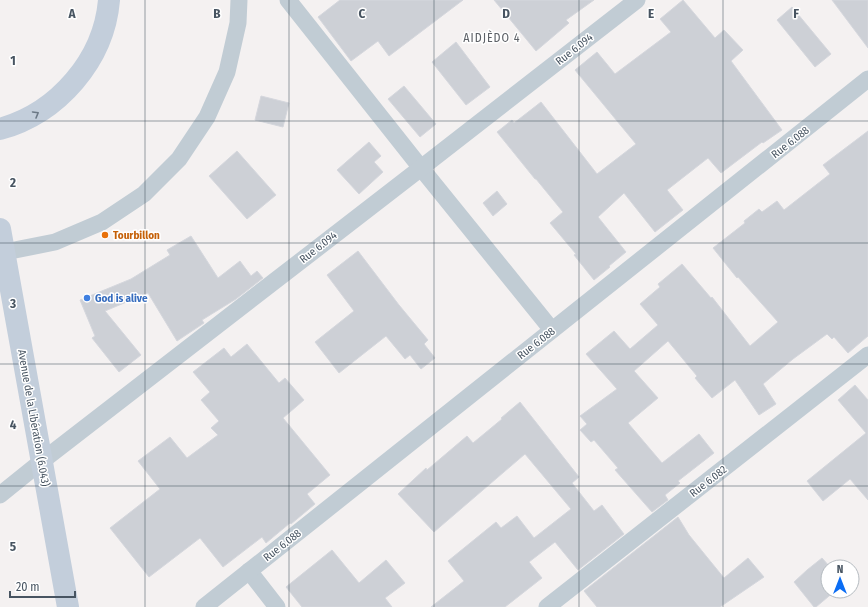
<svg xmlns="http://www.w3.org/2000/svg" width="868" height="607" font-family="'Fira Sans Condensed',sans-serif">
	<style>
		.building { fill: #cdd0d6; stroke: #d5d7dd }
		.lines { fill: none; stroke-linecap: round; stroke-linejoin: round }
		.street { stroke: #c1ccd4; stroke-width: 17 }
		.secondary { stroke: #c3cedb; stroke-width: 22 }
		.oneway { stroke: #6c7986 }
		.grid { fill: none; stroke: #475461; stroke-width: 1; stroke-opacity: 0.55 }
		.food-dot { fill: #e8710a; stroke: #fff; stroke-width: 1.5 }
		.shop-dot { fill: #3f7fe0; stroke: #fff; stroke-width: 1.5 }
		.labels { text-anchor: middle; stroke-width: 3; stroke-linejoin: round; paint-order: stroke }
		.street-label { font-size: 11px; fill: #475461; stroke: #fff }
		.food-label { font-size: 11px; font-weight: bold; fill: #c56008; stroke: #fff; text-anchor: start }
		.shop-label { font-size: 11px; font-weight: bold; fill: #366cbe; stroke: #fff; text-anchor: start }
		.neighbourhood-label { font-size: 12px; letter-spacing: 1px; fill: #5d6167; stroke: #fff }
		.grid-label { font-size: 13px; text-anchor: middle; font-weight: bold; fill: #475461; stroke: #fff; stroke-width: 3; stroke-linejoin: round; paint-order: stroke }
	</style>
	<rect width="100%" height="100%" fill="#f4f1f1"/>
	<!-- building -->
	<g class="building">
		<path d="M340 0H463L389 56 378 41 351 61 318 17Z"/>
		<path d="M494 0H594L566 20 569 23 536 51Z"/>
		<path d="M683 0 715 38 724 30 743 50 731 61 782 130 763 143 762 142 721 173 708 158 667 190 683 210 655 232 624 193 598 217 626 252 609 266 610 267 594 280 574 255 576 254 550 223 563 212 536 179H535L497 132 512 120 514 123 541 102 597 174 636 144 575 70 597 52 615 74 671 32 660 19Z"/>
		<path d="M832 0H868V48Z"/>
		<path d="M792 7 831 54 815 67 777 20Z"/>
		<path d="M456 42 490 87 466 105 432 62Z"/>
		<path d="M404 86 436 124 420 137 388 99Z"/>
		<path d="M261 96 289 103 283 127 255 120Z"/>
		<path d="M868 131V336L848 353 834 337 832 339 827 334 793 359 763 384 776 404 759 415 735 380 712 398 695 378 697 376 668 341 634 371 658 398 628 423 662 463 699 434 714 453 678 481 680 483 665 495 668 500 652 512 615 470 618 468 594 440 591 442 580 430 587 424 580 416 617 389 586 354 614 331 630 349 658 325 640 304 660 287 658 284 682 264 711 298 712 297 750 346 778 322 738 277 737 278 713 248 745 223 744 221 759 209 762 212 777 201 784 210 830 174 823 165Z"/>
		<path d="M369 142 381 156 374 162 383 172 359 194 337 170Z"/>
		<path d="M237 151 276 195 247 219 209 176Z"/>
		<path d="M497 191 507 204 493 216 483 203Z"/>
		<path d="M191 236 218 278 240 261 251 276 257 271 263 278 236 299 202 320 204 323 177 341 148 293 105 311 141 355 119 372 92 338 95 336 80 300 131 279 170 255 167 250Z"/>
		<path d="M358 251 399 305 428 340 424 344 435 358 421 369 410 355 405 359 386 336 339 373 315 342 354 311 327 275Z"/>
		<path d="M247 344 279 383 285 378 304 400 283 418 330 475 307 494 315 504 291 524 290 523 266 543 262 537 223 567 200 538 149 577 110 528 160 489 138 461 170 437 187 458 218 435 211 428 219 421 201 400 210 392 193 372 224 348 231 357Z"/>
		<path d="M855 385 868 400V500L850 479 823 501 807 481 866 433 838 400Z"/>
		<path d="M520 402 579 477 572 483 594 511 602 505 624 534 578 570 555 542 529 562 542 578 505 607H431L464 581 448 561 496 522 501 528 517 516 534 538 571 509 525 454 434 532 398 494 426 468 427 470 467 436 473 443 502 419 501 418Z"/>
		<path d="M678 517 689 535 724 578 748 558 764 577 720 607H597L584 591Z"/>
		<path d="M332 550 359 583 386 560 405 583 385 598 392 607H302L286 587Z"/>
		<path d="M822 558 830 567H828V591H835L816 607H814L794 582 807 570Z"/>
	</g>
	<g class="lines">
		<!-- street -->
		<g class="street">
			<path d="M288 0 421 168 552 330"/>
			<path d="M0 253 55 242 102 222 144 194 179 159 207 117 227 72 238 23 239 0"/>
			<path d="M0 495 42 461 421 168 637 0"/>
			<path d="M249 571 277 607"/>
			<path d="M204 607 868 79"/>
			<path d="M547 607 868 355"/>
		</g>
		<!-- secondary -->
		<g class="secondary">
			<path d="M0 129C58 113 104 60 109 0"/>
			<path d="M0 229 68 607"/>
		</g>
	</g>
	<!-- one-way arrows -->
	<defs><path id="oneway-chevron" d="M-2-3.5L2.5 0L-2 3.5" fill="none" stroke-width="1.6" stroke-linecap="round" stroke-linejoin="round"/></defs>
	<use class="oneway" href="#oneway-chevron" transform="translate(36 114) rotate(-30)"/>
	<!-- grid -->
	<path class="grid" d="M145 0V607M289 0V607M434 0V607M579 0V607M723 0V607M0 121H868M0 243H868M0 364H868M0 486H868"/>
	<!-- markers -->
	<circle class="food-dot" cx="105" cy="235" r="4"/>
	<circle class="shop-dot" cx="87" cy="298" r="4"/>
	<g class="labels">
		<!-- street labels -->
		<g class="street-label">
			<text transform="translate(574 49) rotate(-38)" y="4">Rue 6.094</text>
			<text transform="translate(790 142) rotate(-38)" y="4">Rue 6.088</text>
			<text transform="translate(318 247) rotate(-38)" y="4">Rue 6.094</text>
			<text transform="translate(536 343) rotate(-38)" y="4">Rue 6.088</text>
			<text transform="translate(34 418) rotate(80)" y="4">Avenue de la Libération (6.043)</text>
			<text transform="translate(708 481) rotate(-38)" y="4">Rue 6.082</text>
			<text transform="translate(282 545) rotate(-38)" y="4">Rue 6.088</text>
		</g>
		<!-- food labels -->
		<g class="food-label">
			<text x="113" y="239">Tourbillon</text>
		</g>
		<!-- shop labels -->
		<g class="shop-label">
			<text x="95" y="302">God is alive</text>
		</g>
		<!-- neighbourhood labels -->
		<g class="neighbourhood-label">
			<text x="492" y="42">AIDJÈDO 4</text>
		</g>
	</g>
	<g class="grid-label">
		<text x="72" y="18">A</text>
		<text x="217" y="18">B</text>
		<text x="362" y="18">C</text>
		<text x="506" y="18">D</text>
		<text x="651" y="18">E</text>
		<text x="796" y="18">F</text>
		<text x="13" y="65">1</text>
		<text x="13" y="187">2</text>
		<text x="13" y="308">3</text>
		<text x="13" y="429">4</text>
		<text x="13" y="551">5</text>
	</g>
	<!-- north arrow -->
	<g transform="translate(840 579)"><circle r="19" fill="#ffffff" stroke="#b5bbc0"/>
	<path d="M0-3L7 15L0 10L-7 15Z" fill="#0b6df4"/>
	<text y="-6" font-size="11" font-weight="bold" text-anchor="middle" fill="#475461">N</text>
	</g>
	<!-- scale -->
	<path d="M10 591v6h65v-6" fill="none" stroke="#475461" stroke-width="2"/>
	<text x="16" y="591" font-size="12" fill="#475461" stroke="#ffffff" stroke-width="3" paint-order="stroke">20 m</text>
</svg>
